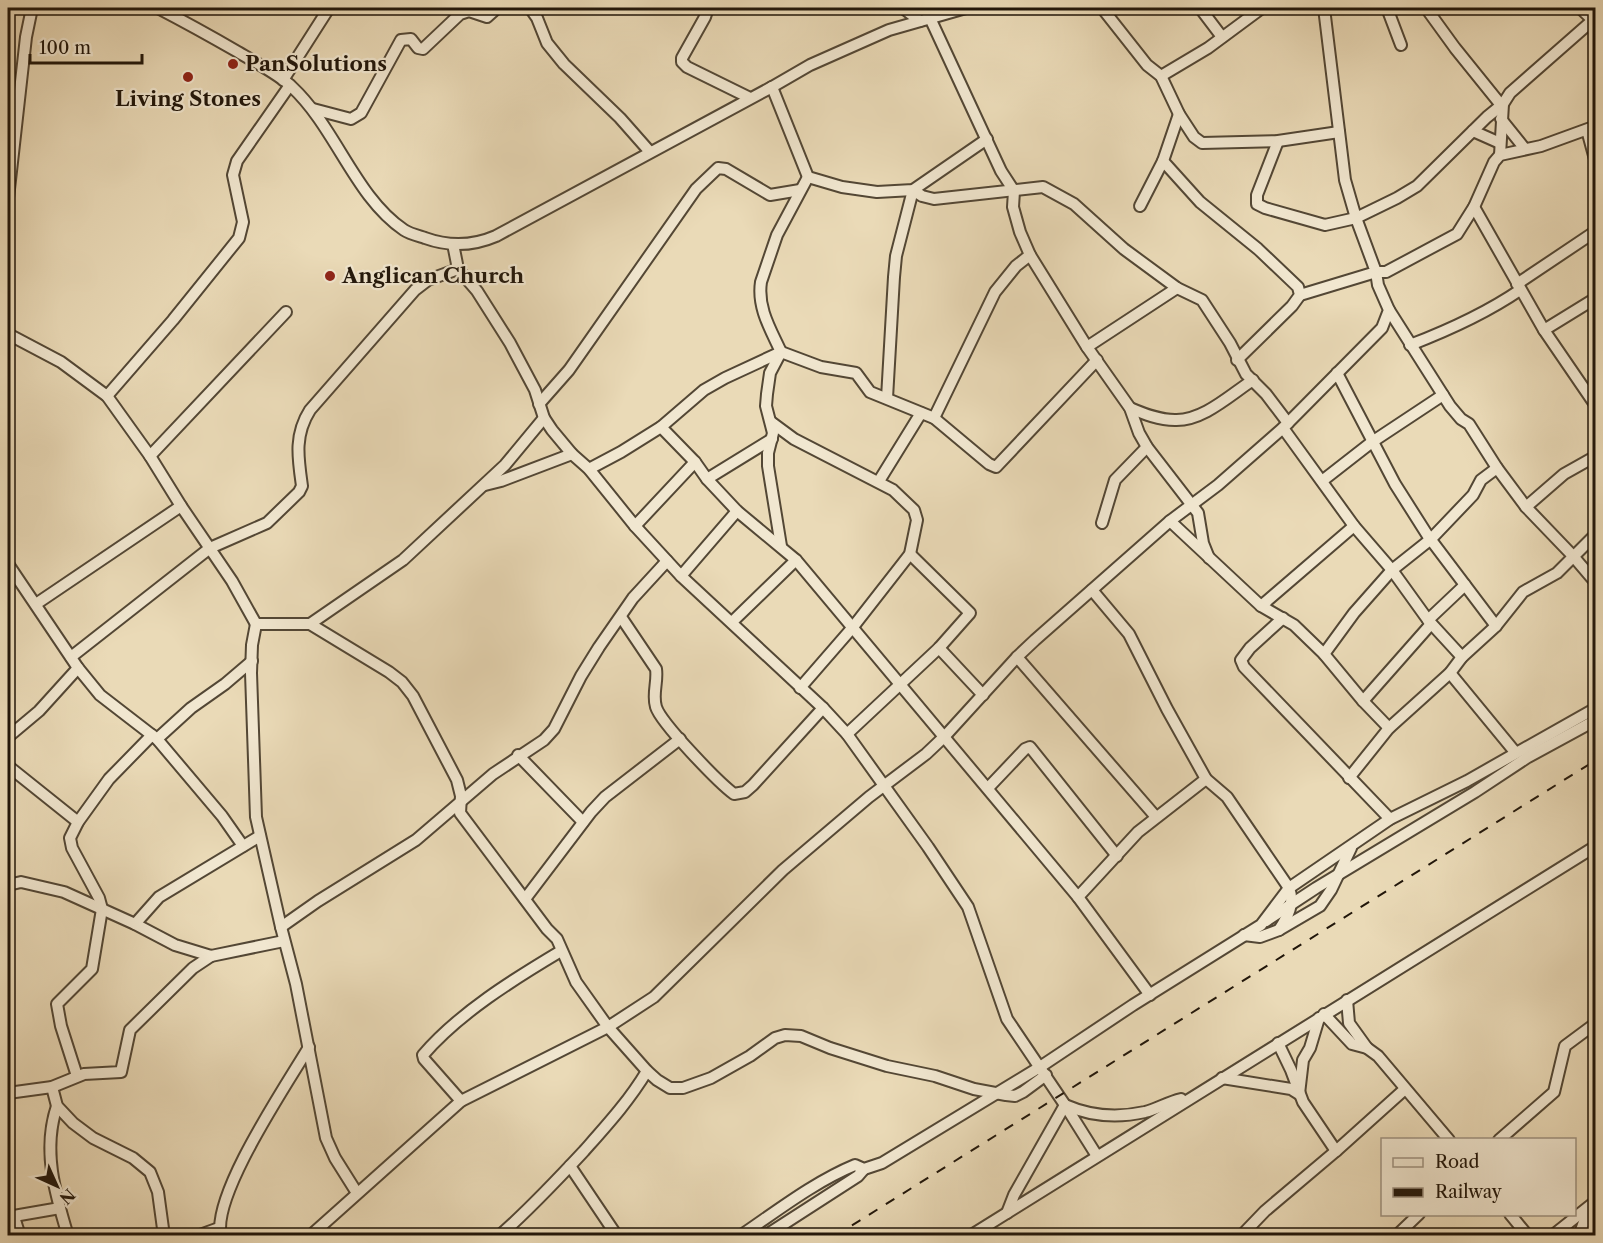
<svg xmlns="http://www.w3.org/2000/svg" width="1603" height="1243" font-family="'Libre Caslon Text',serif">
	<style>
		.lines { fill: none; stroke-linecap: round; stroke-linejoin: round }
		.minor-casing { stroke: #534735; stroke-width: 14 }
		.minor { stroke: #f1e7d0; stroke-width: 10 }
		.rail { stroke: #21160a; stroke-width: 2; stroke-dasharray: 10 10; stroke-linecap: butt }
		.poi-dot { fill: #8f2418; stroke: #f1e7d0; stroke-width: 2 }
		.labels { text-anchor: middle; stroke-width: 4.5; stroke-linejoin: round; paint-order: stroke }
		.poi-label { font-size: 21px; font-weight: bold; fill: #21160a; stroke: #f1e7d0; text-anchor: start }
	</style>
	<rect width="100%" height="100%" fill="#eadab7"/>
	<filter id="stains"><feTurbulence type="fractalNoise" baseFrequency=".00333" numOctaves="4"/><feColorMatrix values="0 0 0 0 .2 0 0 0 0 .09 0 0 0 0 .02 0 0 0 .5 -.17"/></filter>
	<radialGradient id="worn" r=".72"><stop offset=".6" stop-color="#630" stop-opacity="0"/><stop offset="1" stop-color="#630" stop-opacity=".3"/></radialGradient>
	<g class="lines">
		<!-- minor casing -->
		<g class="minor-casing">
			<g id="minor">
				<path d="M158 8C185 22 212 37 238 52 256 63 277 73 292 87 336 128 355 197 404 230 410 234 419 236 425 238 450 247 473 246 496 236L772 87 810 65 889 30 966 8"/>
				<path d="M530 8 537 18 547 43 564 64 620 118 650 152"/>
				<path d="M708 8 705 17 682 58V62L687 67 750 98"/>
				<path d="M903 8 920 21"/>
				<path d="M1102 8 1147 65 1161 76 1179 114 1194 137 1202 143 1278 141 1339 132"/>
				<path d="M1200 8 1222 37"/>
				<path d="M1387 8 1401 45"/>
				<path d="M1426 8 1455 48 1501 105"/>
				<path d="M1580 8 1596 23"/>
				<path d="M930 18 1001 171 1014 191 1013 207 1020 232 1030 255"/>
				<path d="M1161 76 1208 48 1262 8"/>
				<path d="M283 80 329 8"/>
				<path d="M772 87 808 177 842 187 877 192 913 190 987 139"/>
				<path d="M313 109 351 119 361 113 401 40 411 39 418 48 423 49 460 14 469 11 487 17 497 8"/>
				<path d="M1501 119 1525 149"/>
				<path d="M1587 130 1596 163"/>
				<path d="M1473 131 1500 143"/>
				<path d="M1278 141 1257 195V204L1265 208 1325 225 1356 218 1397 198 1417 186 1487 117 1503 104"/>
				<path d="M1500 155 1503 104 1510 93 1593 20"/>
				<path d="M1163 161 1200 202 1258 249 1298 287 1300 295 1292 306 1237 360"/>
				<path d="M8 198 26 37 32 8"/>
				<path d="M1140 206 1163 161 1179 114"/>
				<path d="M1474 207 1544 330 1596 298"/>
				<path d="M453 244 458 269 477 291 510 343 535 390 544 418 552 430 572 454 589 469 635 526 681 576 823 708 847 734 928 847 968 907 1007 1019 1065 1105 1097 1156"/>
				<path d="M1517 284 1596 231"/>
				<path d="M1300 295 1376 272 1356 218 1345 180 1324 8"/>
				<path d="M1389 310 1450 406 1461 419 1469 424 1497 468 1526 507 1573 556 1596 583"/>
				<path d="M1544 330 1596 406"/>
				<path d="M8 334 61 362 107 396 150 456 181 506 232 581 256 624H310L389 672 402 682 413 696 457 780 461 796 460 813 547 929 557 939 576 982 608 1027 647 1071 657 1080 670 1088H683L711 1078 750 1056 775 1038 785 1035 801 1036 830 1048 887 1066 935 1076 974 1089 1006 1095 1015 1096 1023 1092 1046 1075"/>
				<path d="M1410 345C1449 330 1485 314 1520 290"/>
				<path d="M1087 347 1177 288"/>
				<path d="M781 352C771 330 757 308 761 282L777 235 808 177"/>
				<path d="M1337 373 1395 484 1428 536 1496 626"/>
				<path d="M107 396 173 320 239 238 243 222 233 175 237 161 290 85"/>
				<path d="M887 398 894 277 896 256 913 190 922 196 934 199 1043 187 1074 204 1124 249 1177 288 1202 300 1230 343 1246 374 1266 394 1288 423"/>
				<path d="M539 404 569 370 696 189 718 168 726 169 770 195 800 190"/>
				<path d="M1130 408C1144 414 1159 420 1175 420 1203 421 1230 395 1253 380"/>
				<path d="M934 418 995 292 1016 266 1030 255 1087 347 1130 408 1139 433 1147 447 1198 513 1203 543 1209 558"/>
				<path d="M771 422 794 439 893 490 914 510 917 520 910 554 853 627 800 688"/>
				<path d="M661 427 695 462 707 479 737 511 796 560 1078 897 1150 995"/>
				<path d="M1283 428 1354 526 1392 570 1428 620 1462 657"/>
				<path d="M150 456 286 312"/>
				<path d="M589 469 621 452 661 427 704 390 725 378 781 352 821 367 856 373 870 392 934 418 989 464 996 467 1097 360"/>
				<path d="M707 479 772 439"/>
				<path d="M879 481 921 413"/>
				<path d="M1322 481 1372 442 1443 395"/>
				<path d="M485 485 501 481 572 454"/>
				<path d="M1526 507 1564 474 1596 456"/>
				<path d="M1170 521 1261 606 1294 625 1324 654 1363 701 1389 728"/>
				<path d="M1102 523 1115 480 1147 447"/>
				<path d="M635 526 695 462"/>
				<path d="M781 546 768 466V453L773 433 766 406 767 394 770 373 781 352"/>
				<path d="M8 564 78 668 100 695 157 739 222 816 243 846"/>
				<path d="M681 576 737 511"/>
				<path d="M1092 590 1129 634 1167 709 1206 779 1227 797 1289 888C1295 904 1288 916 1279 930"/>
				<path d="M36 604 181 506"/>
				<path d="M1261 606 1354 526"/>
				<path d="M621 617 656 669C658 682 652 694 656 707 661 723 718 782 734 794L745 792 753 785 823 708"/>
				<path d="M1283 618 1250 648 1241 660 1244 667 1390 819"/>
				<path d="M1428 620 1465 585"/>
				<path d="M732 622 796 560"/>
				<path d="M256 624 252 645 251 673 256 817 281 927 296 984 326 1138 335 1158 357 1193"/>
				<path d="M310 624 403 560 505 465 544 418"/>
				<path d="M939 648 983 695"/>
				<path d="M1324 654 1354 613 1392 570 1431 539 1473 495 1481 480 1497 468"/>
				<path d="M71 657 210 548 267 523 299 492 302 486C298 458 294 435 310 410L415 290 428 280 458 269"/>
				<path d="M1017 657 1156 817"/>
				<path d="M1450 673 1515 752"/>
				<path d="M1363 701 1431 624"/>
				<path d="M847 734 939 648 970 613 910 554"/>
				<path d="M8 737 39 711 78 668"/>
				<path d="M157 739 191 708 225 684 252 661"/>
				<path d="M518 755 583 822"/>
				<path d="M8 766 78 822"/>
				<path d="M1349 778 1389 728 1450 673 1462 657 1496 626 1523 592 1557 573 1596 534"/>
				<path d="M988 788 1025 749 1030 747 1117 856"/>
				<path d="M8 885 21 882 64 892 135 924 175 945 211 956 284 941"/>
				<path d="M1078 897 1138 832 1206 779"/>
				<path d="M525 899 591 812 605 797 680 739"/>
				<path d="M1266 921 1316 888 1475 792 1528 757 1596 720"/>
				<path d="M135 924 159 897 260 836"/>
				<path d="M281 927 318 901 416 840 493 774 544 740 554 729 581 676 599 647 633 598 667 561"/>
				<path d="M1244 935 1260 937 1279 930 1320 906 1331 890 1351 848"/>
				<path d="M1347 1000 1349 1023 1367 1048"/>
				<path d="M1324 1014 1352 1044 1367 1048 1378 1056 1449 1140"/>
				<path d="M1278 1043 1291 1070 1303 1102 1336 1151"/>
				<path d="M77 1076 61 1026 57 1004 92 969 102 909 99 898 72 848 70 838 78 822 109 779 152 735"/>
				<path d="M1222 1078 1291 1089 1299 1094 1303 1060 1310 1048 1319 1018"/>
				<path d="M52 1087 57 1106 73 1123 93 1138 133 1158 150 1172 158 1192 164 1236"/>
				<path d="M8 1093 52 1087 84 1074 121 1072 130 1030 193 968 211 956"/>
				<path d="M461 1101 424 1059 423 1055C459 1013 514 979 561 951"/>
				<path d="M57 1106C42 1150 55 1193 68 1236"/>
				<path d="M1499 1140 1554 1092 1565 1046 1596 1023"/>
				<path d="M570 1166 617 1236"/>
				<path d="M1007 1213 1014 1195 1065 1105C1090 1116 1118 1118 1145 1112 1157 1109 1168 1102 1181 1099"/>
				<path d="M1510 1214 1528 1236"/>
				<path d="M8 1217 60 1208"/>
				<path d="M14 1217 20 1236"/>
				<path d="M197 1236 219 1228"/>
				<path d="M221 1236C211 1196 287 1084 309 1047"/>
				<path d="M310 1236 461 1101 608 1027 654 997 783 870 869 797 926 754 945 736 1017 657 1035 640 1170 521 1218 485 1283 428 1382 328 1389 310 1378 285 1376 272H1386L1457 234 1474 207 1494 162 1500 155 1541 146 1596 126"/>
				<path d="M499 1236C529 1210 557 1180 584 1151 607 1125 629 1101 647 1071"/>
				<path d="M740 1236C777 1211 814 1182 855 1165L864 1169 882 1163 1040 1067 1133 1005 1261 925 1289 888 1390 819 1467 781 1596 708"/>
				<path d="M765 1236 858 1176 864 1169"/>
				<path d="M970 1236 1596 846"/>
				<path d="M1241 1236 1265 1211 1336 1151 1405 1089"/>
				<path d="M1396 1236 1419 1214"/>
				<path d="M1552 1236 1596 1201"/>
				<path d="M1579 1236 1589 1208"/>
			</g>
		</g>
		<!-- minor -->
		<use href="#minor" class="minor"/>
		<!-- rail -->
		<path class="rail" d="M835 1236 1596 760"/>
	</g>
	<!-- markers -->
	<g class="poi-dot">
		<circle cx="233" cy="64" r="6"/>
		<circle cx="188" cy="77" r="6"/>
		<circle cx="330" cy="276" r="6"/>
	</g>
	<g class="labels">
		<!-- poi labels -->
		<g class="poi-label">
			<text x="245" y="71">PanSolutions</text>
			<text x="188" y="106" text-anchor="middle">Living Stones</text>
			<text x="342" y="283">Anglican Church</text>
		</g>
	</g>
	<!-- margin -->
	<rect width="1603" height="1243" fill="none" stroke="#eadab7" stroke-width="30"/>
	<rect x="9" y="9" width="1585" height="1225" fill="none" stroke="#21160a" stroke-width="3"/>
	<rect x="15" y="15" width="1573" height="1213" fill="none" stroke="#21160a" stroke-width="1.5"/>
	<!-- legend -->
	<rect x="1381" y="1138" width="195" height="78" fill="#f1e7d0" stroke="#9e9381" stroke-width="1.5"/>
	<rect x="1393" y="1158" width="30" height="9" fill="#f1e7d0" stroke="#9e9381" stroke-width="1.5"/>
	<text x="1435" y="1168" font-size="18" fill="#21160a">Road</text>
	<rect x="1393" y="1188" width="30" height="9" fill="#21160a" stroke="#9e9381" stroke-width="1.5"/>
	<text x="1435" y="1198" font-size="18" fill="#21160a">Railway</text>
	<!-- north arrow -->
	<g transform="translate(57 1186) rotate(135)" stroke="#f1e7d0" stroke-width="4.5" paint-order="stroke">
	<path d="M0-4.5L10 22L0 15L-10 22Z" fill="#21160a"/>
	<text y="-9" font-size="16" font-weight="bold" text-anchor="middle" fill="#21160a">N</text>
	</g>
	<!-- scale -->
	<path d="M30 54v9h112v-9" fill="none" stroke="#21160a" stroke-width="3"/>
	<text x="39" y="54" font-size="18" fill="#21160a" stroke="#f1e7d0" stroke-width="4.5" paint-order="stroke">100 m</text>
	<rect width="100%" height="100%" filter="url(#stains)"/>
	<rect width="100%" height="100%" fill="url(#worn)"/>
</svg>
